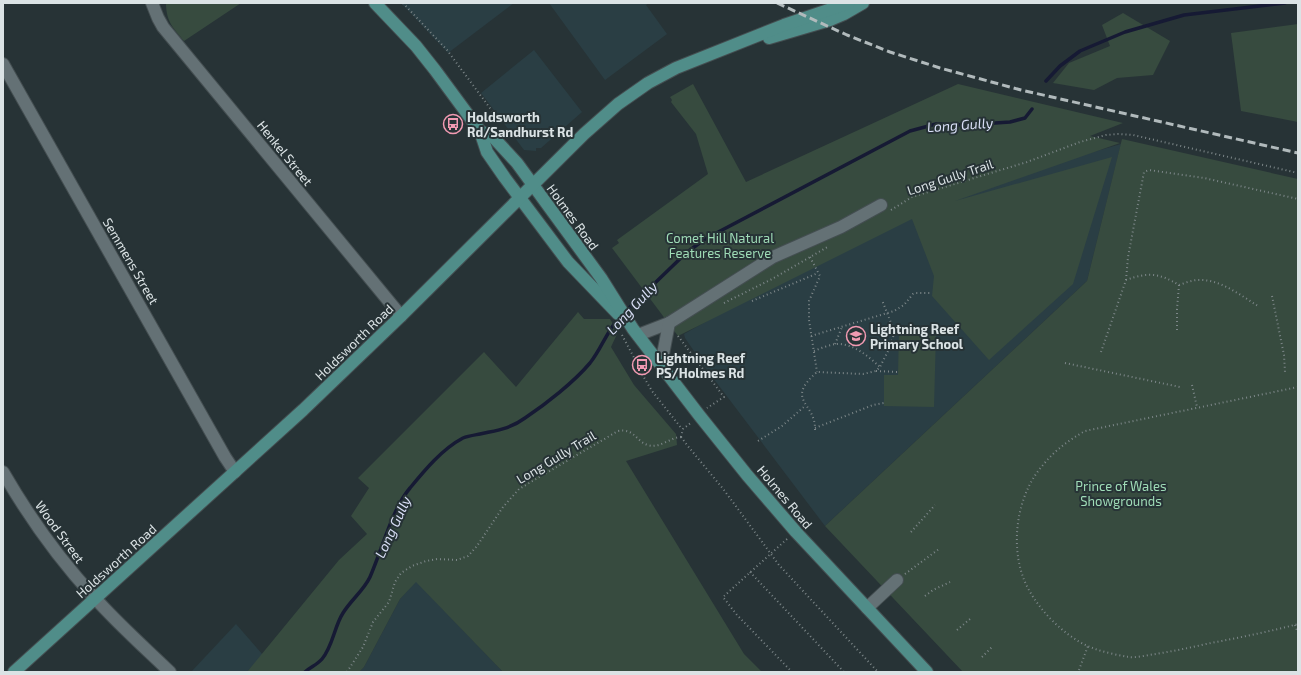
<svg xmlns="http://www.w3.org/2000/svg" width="1301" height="675" font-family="'Exo 2',sans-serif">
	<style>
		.built { fill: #2a3e44 }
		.green { fill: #374b3f }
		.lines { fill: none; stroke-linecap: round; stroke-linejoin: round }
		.stream { stroke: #161a34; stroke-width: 3.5 }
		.minor-casing { stroke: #444e51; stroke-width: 14 }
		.major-casing { stroke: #444e51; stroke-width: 14 }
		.path { stroke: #7d8789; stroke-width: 2; stroke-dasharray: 1 3; stroke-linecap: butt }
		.minor { stroke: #647175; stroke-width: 12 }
		.major { stroke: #508d89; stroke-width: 12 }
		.rail { stroke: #b1babc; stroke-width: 3; stroke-dasharray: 8 4; stroke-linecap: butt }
		.labels { text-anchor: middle; stroke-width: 4; stroke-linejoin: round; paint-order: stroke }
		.poi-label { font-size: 13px; font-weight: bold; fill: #dbe3e5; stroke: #273336; text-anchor: start }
		.street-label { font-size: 13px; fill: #dbe3e5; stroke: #273336 }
		.park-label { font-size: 13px; fill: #9fdcb7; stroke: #273336 }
		.water-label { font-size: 14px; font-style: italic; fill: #d8def5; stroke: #273336 }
	</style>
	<rect width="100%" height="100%" fill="#273336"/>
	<!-- built -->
	<g class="built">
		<path d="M401 3H514L448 53Z"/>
		<path d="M549 3H649L646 5 667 34 605 80Z"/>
		<path d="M534 50 582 112 541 148H536V151L524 150 481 93Z"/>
		<path d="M1121 144 1087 281 825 526 707 370 685 338 684 334 915 203Z"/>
		<path d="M416 581 503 672H359L364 667 400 599Z"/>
		<path d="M236 624 263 655 247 672H191Z"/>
	</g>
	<!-- green -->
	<g class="green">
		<path d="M166 3H241L184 41C173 28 166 21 166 3Z"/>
		<path d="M1123 13 1170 41 1153 75 1117 78 1094 90 1053 83 1069 63 1110 46 1102 25Z"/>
		<path d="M1298 24V122L1241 111 1231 33Z"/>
		<path d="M693 84 746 182 958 84 1123 123 1090 136 1120 143 955 201 1112 157 1073 284 989 360 932 296 934 276 912 219 678 336 612 248 619 243 617 240 708 174 696 134 671 102 672 100 670 97Z"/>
		<path d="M1122 139 1298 179V672H963L825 526 1087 281Z"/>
		<path d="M578 312 584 319H610L618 332 611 347 634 385 676 434 677 445 626 461 744 654 762 672H503L416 582 400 599 364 667 359 672H247L339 560 367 534 351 516 369 488 358 478 484 352 516 387Z"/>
		<path d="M899 332 936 333 934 407 884 406V375H898Z"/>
	</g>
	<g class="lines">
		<!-- stream -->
		<g class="stream">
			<path d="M1046 81 1060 66 1080 51 1125 32 1184 15 1285 3"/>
			<path d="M626 311 686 253 705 239 910 131 936 124 966 125 1010 122 1025 118 1032 109"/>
			<path d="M305 672C310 667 317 665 322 659 333 646 334 627 343 613 351 600 364 590 370 577 382 550 392 509 410 488 424 471 442 449 463 438 468 436 475 435 480 434 498 430 510 429 525 418 546 404 574 382 590 363 602 348 606 332 620 317"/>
		</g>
		<!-- minor casing -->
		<g class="minor-casing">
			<g id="minor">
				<path d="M152 3 158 18 163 27 401 316"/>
				<path d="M3 64 225 457 235 472"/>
				<path d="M638 335 669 323 773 257 841 227 881 205"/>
				<path d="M661 365 669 323"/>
				<path d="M3 472C29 517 59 559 94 597 117 623 144 647 170 672"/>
				<path d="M867 608 897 580"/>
			</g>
		</g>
		<!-- major casing -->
		<g class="major-casing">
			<g id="major">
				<path d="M375 3 416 46 435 70 480 131 487 152 505 178 568 262 618 314"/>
				<path d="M769 38 830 20 844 14 863 3"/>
				<path d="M480 131 493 137 517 163 601 278 633 329 699 415 747 475 796 532 927 672"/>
				<path d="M14 672 303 410 401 316 584 134 618 104 648 83 676 68 784 25 849 3"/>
			</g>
		</g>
		<!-- path -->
		<g class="path">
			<path d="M403 3 447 50 498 119"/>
			<path d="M891 210 912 197 1027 162 1080 142 1106 135 1118 134 1133 135 1298 173"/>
			<path d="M810 257 820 276 809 301V320L817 372"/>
			<path d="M1126 280 1128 257 1144 172 1149 170 1204 178 1298 199"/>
			<path d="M1179 285C1185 283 1192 280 1198 280 1220 279 1240 295 1258 306"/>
			<path d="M1272 296 1284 355 1285 372"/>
			<path d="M752 301 818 273"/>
			<path d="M724 303 772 279 829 246"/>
			<path d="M894 334H899"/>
			<path d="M622 335 639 367"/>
			<path d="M678 336 724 397 707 408"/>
			<path d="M811 336 894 311 904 305 913 294 916 293H930"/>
			<path d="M835 344 842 327"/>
			<path d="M814 351C821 348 829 345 836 344 853 343 868 356 880 367"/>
			<path d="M1101 352 1126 280C1148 272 1159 273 1179 285L1177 309V333"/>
			<path d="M1065 363 1180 387"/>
			<path d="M876 371 898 372"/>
			<path d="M643 374 647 371 642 365 639 369 652 391 682 429"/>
			<path d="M1192 385 1197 407"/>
			<path d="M1298 387 1085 431C1069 440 1055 450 1043 465 1018 493 1010 541 1023 577 1033 605 1063 636 1090 647 1102 652 1117 655 1129 657 1137 658 1147 655 1156 654 1173 651 1189 648 1206 644 1237 638 1268 632 1298 624"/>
			<path d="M815 428 873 405 884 403"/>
			<path d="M815 430C816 402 784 401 817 372L863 374 876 371 880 367 889 349 894 334 893 328 882 300"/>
			<path d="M681 437 683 429 692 422"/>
			<path d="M681 437 687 445 724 490 779 565 878 672"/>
			<path d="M758 441 782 426 805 406"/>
			<path d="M911 532 935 505"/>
			<path d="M787 539 723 597 737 615 792 672"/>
			<path d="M750 572 844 672"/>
			<path d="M905 574 939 549"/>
			<path d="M925 596 933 590 950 582"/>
			<path d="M1295 625 1298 633"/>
			<path d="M957 630 970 619"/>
			<path d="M982 657 992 647"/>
			<path d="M1079 670 1088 646"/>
			<path d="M347 672 363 647 373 622 389 602 395 582 401 573 412 566 426 561 437 559 457 560 468 556 477 546 503 507 519 489 618 431C635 428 636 442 648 445 659 449 671 437 681 437"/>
		</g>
		<!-- minor -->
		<use href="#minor" class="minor"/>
		<!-- major -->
		<use href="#major" class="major"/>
		<!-- rail -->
		<path class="rail" d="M777 3 847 35 890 52 940 68 1021 90 1298 153"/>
	</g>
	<!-- icons -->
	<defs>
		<g id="bus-ring" transform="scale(1)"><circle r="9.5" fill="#273336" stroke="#f19ab2" stroke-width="1.5"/><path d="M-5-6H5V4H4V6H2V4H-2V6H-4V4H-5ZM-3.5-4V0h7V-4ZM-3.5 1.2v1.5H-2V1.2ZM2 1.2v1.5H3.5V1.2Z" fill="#f19ab2"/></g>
		<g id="school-ring" transform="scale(1)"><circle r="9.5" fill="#273336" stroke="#f19ab2" stroke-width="1.5"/><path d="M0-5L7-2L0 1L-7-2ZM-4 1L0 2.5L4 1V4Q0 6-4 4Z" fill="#f19ab2"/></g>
	</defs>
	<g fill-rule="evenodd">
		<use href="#bus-ring" x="453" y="124"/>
		<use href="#school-ring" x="856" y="336"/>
		<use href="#bus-ring" x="642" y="365"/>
	</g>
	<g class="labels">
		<!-- poi labels -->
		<g class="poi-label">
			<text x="467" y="122">Holdsworth<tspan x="467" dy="15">Rd/Sandhurst Rd</tspan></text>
			<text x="870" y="334">Lightning Reef<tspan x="870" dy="15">Primary School</tspan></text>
			<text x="656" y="363">Lightning Reef<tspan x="656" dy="15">PS/Holmes Rd</tspan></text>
		</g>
		<!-- street labels -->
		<g class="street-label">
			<text transform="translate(285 153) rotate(51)" y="5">Henkel Street</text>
			<text transform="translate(950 177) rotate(-18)" y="5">Long Gully Trail</text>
			<text transform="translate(573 217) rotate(54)" y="5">Holmes Road</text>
			<text transform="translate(131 261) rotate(60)" y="5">Semmens Street</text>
			<text transform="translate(354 342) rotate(-44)" y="5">Holdsworth Road</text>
			<text transform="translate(556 457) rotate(-31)" y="5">Long Gully Trail</text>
			<text transform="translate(785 497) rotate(50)" y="5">Holmes Road</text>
			<text transform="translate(60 532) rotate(54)" y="5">Wood Street</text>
			<text transform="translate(116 561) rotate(-42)" y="5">Holdsworth Road</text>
		</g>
		<!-- park labels -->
		<g class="park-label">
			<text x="720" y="243">Comet Hill Natural<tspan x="720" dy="15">Features Reserve</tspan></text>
			<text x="1121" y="491">Prince of Wales<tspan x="1121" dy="15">Showgrounds</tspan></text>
		</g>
		<!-- water labels -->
		<g class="water-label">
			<text transform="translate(960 125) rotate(-4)" y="5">Long Gully</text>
			<text transform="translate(632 308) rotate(-47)" y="5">Long Gully</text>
			<text transform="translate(393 527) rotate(-65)" y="5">Long Gully</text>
		</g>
	</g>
	<!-- border -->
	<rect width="1301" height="675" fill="none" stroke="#dbe3e5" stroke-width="8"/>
</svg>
